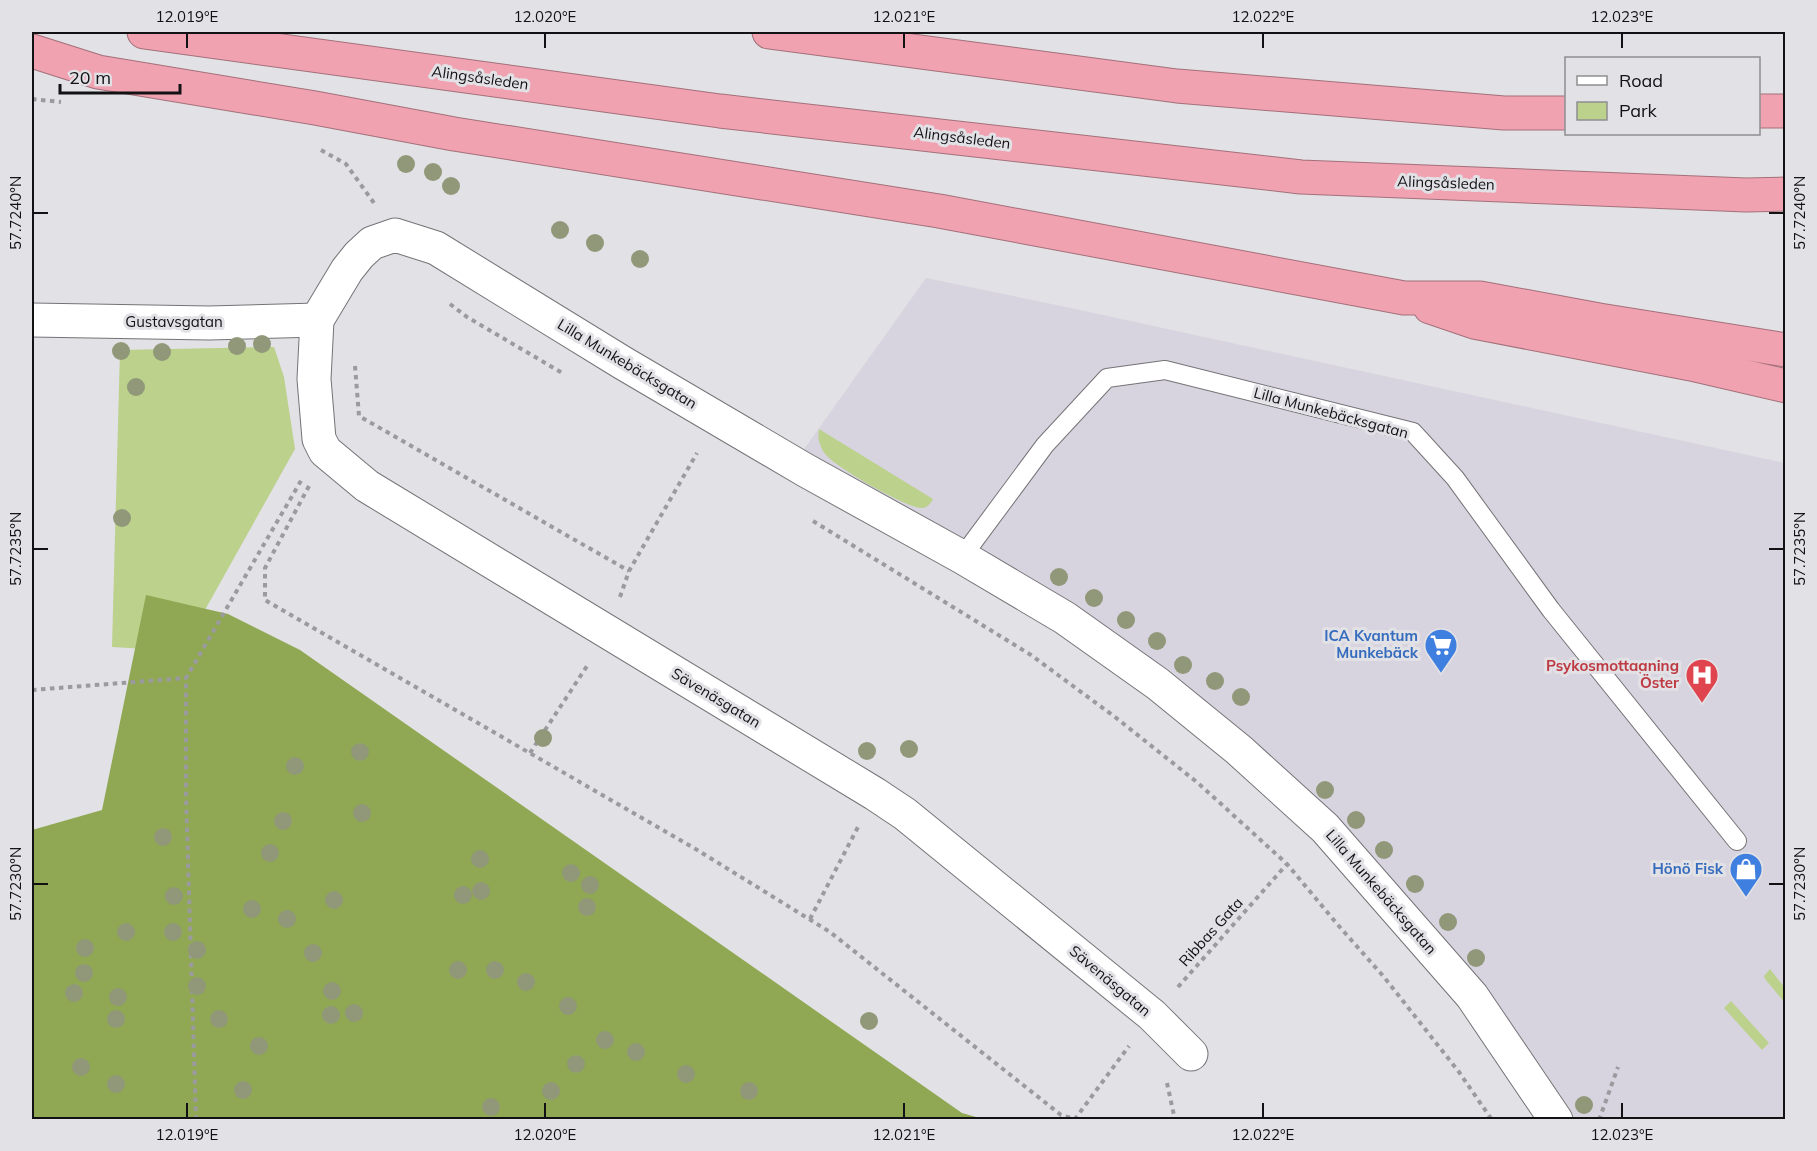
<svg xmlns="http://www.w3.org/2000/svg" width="1817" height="1151" font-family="Mulish,sans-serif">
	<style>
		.built { fill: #d8d4df }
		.green { fill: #bbd18c }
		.forest { fill: #90a853 }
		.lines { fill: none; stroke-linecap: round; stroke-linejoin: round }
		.lane-casing { stroke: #757377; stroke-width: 20 }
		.street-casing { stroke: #757377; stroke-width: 35 }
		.highway-casing { stroke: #a3707a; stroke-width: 35 }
		.path { stroke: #9b9a9e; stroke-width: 4; stroke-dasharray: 4.5 4.5; stroke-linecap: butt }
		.lane { stroke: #fff; stroke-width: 18 }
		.street { stroke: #fff; stroke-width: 33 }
		.highway { stroke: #f1a2b1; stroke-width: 33 }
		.tree { fill: #909879 }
		.ticks { fill: none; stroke: #121214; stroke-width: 2 }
		.labels { text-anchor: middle; stroke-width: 6; stroke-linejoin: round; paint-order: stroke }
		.street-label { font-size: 15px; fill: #121214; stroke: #e2e1e5 }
		.shop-label { font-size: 15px; font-weight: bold; fill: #366cbe; stroke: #e2e1e5; text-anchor: end }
		.health-label { font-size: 15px; font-weight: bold; fill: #be3a42; stroke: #e2e1e5; text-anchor: end }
		.neatline { fill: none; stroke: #121214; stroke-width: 2 }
		.ticks-label { font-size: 15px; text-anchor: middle; fill: #121214 }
	</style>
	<rect width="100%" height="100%" fill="#e2e1e5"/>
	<!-- built -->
	<path class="built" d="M926 278 1066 307 1785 463V1119H1576L1479 982 1341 820 1171 671 802 452Z"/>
	<!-- green -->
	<g class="green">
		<path d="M274 347 284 377 295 449 182 651 112 647 120 350Z"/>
		<path d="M819 429 933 499C931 503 928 507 923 508 909 510 836 467 826 455 820 448 817 438 819 429Z"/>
		<path d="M1770 969 1785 988V1003L1765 979 1764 976Z"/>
		<path d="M1731 1001 1769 1043 1762 1050 1724 1008Z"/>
	</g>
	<!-- forest -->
	<path class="forest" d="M146 595 228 614 300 650 962 1113 983 1119H32V830L102 810Z"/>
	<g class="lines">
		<!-- lane casing -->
		<g class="lane-casing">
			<path id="lane" d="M962 557 1045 445 1107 378 1165 370 1413 432 1455 478 1551 610 1737 841"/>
		</g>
		<!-- street casing -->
		<g class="street-casing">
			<g id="street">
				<path d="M32 320 209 323 317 320"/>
				<path d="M1191 1054 1152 1015 905 814 875 794 367 486 325 451 319 439 314 379 317 320 347 270 359 255 372 243 395 235 436 248 623 363 805 470 962 557 1065 618 1158 684 1239 750 1325 828 1472 996 1556 1120"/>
			</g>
		</g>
		<!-- highway casing -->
		<g class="highway-casing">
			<g id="highway">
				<path d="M144 32 720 111 1301 177 1746 195 1786 194"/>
				<path d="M769 32 1177 86 1504 113H1566"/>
				<path d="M32 51 98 72 315 108 454 134 939 211 1404 298H1480L1599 320 1786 350"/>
				<path d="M1758 111H1786"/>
				<path d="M1430 307 1474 322 1691 364 1786 386"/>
			</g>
		</g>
		<!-- path -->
		<g class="path">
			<path d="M32 99 61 102"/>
			<path d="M321 150 346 164 374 203"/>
			<path d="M450 304 467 317 564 374"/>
			<path d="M355 366 359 416 629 571"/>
			<path d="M309 486 265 568V600L694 848 830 932 1061 1115 1075 1119 1129 1046"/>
			<path d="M813 521 1031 655 1115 717 1198 783 1287 864 1338 925 1384 977 1459 1072 1492 1120"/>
			<path d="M620 597 629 571 697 453"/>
			<path d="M32 690 186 678"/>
			<path d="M530 753 589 663"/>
			<path d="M810 919 858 827"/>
			<path d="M1178 987 1287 864"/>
			<path d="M1167 1083 1175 1120"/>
			<path d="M196 1120 186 795V678L302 479"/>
			<path d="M1599 1120 1618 1067"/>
		</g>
		<!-- lane -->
		<use href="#lane" class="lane"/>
		<!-- street -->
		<use href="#street" class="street"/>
		<!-- highway -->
		<use href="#highway" class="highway"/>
	</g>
	<!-- trees -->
	<g class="tree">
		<circle cx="406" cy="164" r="9"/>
		<circle cx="433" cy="172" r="9"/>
		<circle cx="451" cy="186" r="9"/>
		<circle cx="560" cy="230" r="9"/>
		<circle cx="595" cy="243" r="9"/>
		<circle cx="640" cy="259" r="9"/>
		<circle cx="262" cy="344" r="9"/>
		<circle cx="237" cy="346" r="9"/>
		<circle cx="121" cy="351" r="9"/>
		<circle cx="162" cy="352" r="9"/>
		<circle cx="136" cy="387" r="9"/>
		<circle cx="122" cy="518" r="9"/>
		<circle cx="1059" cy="577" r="9"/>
		<circle cx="1094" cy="598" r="9"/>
		<circle cx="1126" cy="620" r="9"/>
		<circle cx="1157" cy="641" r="9"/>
		<circle cx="1183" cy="665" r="9"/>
		<circle cx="1215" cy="681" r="9"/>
		<circle cx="1241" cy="697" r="9"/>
		<circle cx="543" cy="738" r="9"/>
		<circle cx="909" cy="749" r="9"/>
		<circle cx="867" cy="751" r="9"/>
		<circle cx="360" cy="752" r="9"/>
		<circle cx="295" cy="766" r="9"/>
		<circle cx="1325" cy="790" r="9"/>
		<circle cx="362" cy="813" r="9"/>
		<circle cx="1356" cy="820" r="9"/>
		<circle cx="283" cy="821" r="9"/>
		<circle cx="163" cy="837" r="9"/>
		<circle cx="1384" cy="850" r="9"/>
		<circle cx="270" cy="853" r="9"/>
		<circle cx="480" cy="859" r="9"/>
		<circle cx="571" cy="873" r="9"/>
		<circle cx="1415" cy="884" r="9"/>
		<circle cx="590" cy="885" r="9"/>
		<circle cx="481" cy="891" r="9"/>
		<circle cx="463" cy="895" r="9"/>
		<circle cx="174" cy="896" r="9"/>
		<circle cx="334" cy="900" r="9"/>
		<circle cx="587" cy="907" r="9"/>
		<circle cx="252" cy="909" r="9"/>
		<circle cx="287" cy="919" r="9"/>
		<circle cx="1448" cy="922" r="9"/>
		<circle cx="126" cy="932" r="9"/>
		<circle cx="173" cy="932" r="9"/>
		<circle cx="85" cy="948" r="9"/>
		<circle cx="197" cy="950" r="9"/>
		<circle cx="313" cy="953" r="9"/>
		<circle cx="1476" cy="958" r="9"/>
		<circle cx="458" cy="970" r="9"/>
		<circle cx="495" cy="970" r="9"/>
		<circle cx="84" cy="973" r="9"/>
		<circle cx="526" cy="982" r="9"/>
		<circle cx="197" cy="986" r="9"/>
		<circle cx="332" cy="991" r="9"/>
		<circle cx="74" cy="993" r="9"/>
		<circle cx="118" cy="997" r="9"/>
		<circle cx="568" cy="1006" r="9"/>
		<circle cx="354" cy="1013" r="9"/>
		<circle cx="331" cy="1015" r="9"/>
		<circle cx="116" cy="1019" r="9"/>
		<circle cx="219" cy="1019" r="9"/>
		<circle cx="869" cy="1021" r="9"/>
		<circle cx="605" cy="1040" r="9"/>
		<circle cx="259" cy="1046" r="9"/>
		<circle cx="636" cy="1052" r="9"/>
		<circle cx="576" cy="1064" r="9"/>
		<circle cx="81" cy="1067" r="9"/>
		<circle cx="686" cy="1074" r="9"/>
		<circle cx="116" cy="1084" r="9"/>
		<circle cx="243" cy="1090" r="9"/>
		<circle cx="551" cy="1091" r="9"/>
		<circle cx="749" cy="1091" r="9"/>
		<circle cx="1584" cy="1105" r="9"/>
		<circle cx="491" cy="1107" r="9"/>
	</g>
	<!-- ticks -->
	<path class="ticks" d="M187 33V48M545 33V48M904 33V48M1263 33V48M1622 33V48M33 213H48M1769 213H1784M33 549H48M1769 549H1784M33 884H48M1769 884H1784M187 1103V1118M545 1103V1118M904 1103V1118M1263 1103V1118M1622 1103V1118"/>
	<!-- icons -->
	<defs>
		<g id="supermarket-pin" transform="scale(1.725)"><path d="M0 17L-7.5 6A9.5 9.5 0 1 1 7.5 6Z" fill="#3f7fe0" stroke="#e2e1e5"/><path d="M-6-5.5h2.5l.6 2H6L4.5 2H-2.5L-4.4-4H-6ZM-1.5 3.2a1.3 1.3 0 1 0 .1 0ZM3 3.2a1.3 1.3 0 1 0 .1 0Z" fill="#fff"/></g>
		<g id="hospital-pin" transform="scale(1.725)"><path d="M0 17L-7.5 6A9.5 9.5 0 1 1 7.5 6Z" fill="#e0444e" stroke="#e2e1e5"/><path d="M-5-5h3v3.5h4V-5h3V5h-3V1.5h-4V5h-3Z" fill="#fff"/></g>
		<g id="shop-pin" transform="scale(1.725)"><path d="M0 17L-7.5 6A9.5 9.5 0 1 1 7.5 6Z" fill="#3f7fe0" stroke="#e2e1e5"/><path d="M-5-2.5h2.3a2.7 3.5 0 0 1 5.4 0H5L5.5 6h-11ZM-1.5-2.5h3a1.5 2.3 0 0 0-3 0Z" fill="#fff"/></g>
	</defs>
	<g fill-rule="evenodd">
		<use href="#supermarket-pin" x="1441" y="645"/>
		<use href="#hospital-pin" x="1702" y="675"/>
		<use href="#shop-pin" x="1746" y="869"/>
	</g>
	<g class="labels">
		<!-- street labels -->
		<g class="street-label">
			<text transform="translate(480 78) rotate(8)" y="5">Alingsåsleden</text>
			<text transform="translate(962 138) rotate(7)" y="5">Alingsåsleden</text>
			<text transform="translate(1446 183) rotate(2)" y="5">Alingsåsleden</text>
			<text x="174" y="327">Gustavsgatan</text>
			<text transform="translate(627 364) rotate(31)" y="5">Lilla Munkebäcksgatan</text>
			<text transform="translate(1331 413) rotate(15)" y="5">Lilla Munkebäcksgatan</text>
			<text transform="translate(716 698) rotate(31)" y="5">Sävenäsgatan</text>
			<text transform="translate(1381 892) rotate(49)" y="5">Lilla Munkebäcksgatan</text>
			<text transform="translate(1211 932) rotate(-48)" y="5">Ribbas Gata</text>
			<text transform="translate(1110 981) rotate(40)" y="5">Sävenäsgatan</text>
		</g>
		<!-- shop labels -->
		<g class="shop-label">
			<text x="1418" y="641">ICA Kvantum<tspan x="1418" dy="17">Munkebäck</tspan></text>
			<text x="1723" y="874">Hönö Fisk</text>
		</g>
		<!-- health labels -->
		<g class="health-label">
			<text x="1679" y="671">Psykosmottagning<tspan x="1679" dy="17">Öster</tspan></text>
		</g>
	</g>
	<!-- border -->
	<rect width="1817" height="1151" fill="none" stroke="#e2e1e5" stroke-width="66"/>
	<!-- legend -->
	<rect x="1565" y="57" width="195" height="78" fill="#e2e1e5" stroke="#8f8e91" stroke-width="1.5"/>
	<rect x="1577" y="76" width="30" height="9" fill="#ffffff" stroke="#8f8e91" stroke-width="1.5"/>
	<text x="1619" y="87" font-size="18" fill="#121214">Road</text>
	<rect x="1577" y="102" width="30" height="18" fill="#bbd18c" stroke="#8f8e91" stroke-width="1.5"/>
	<text x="1619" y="117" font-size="18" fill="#121214">Park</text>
	<!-- scale -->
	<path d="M60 84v9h120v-9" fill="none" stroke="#121214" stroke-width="3"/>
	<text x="69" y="84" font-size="18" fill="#121214" stroke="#e2e1e5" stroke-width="4.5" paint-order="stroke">20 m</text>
	<rect x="33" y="33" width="1751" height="1085" class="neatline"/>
	<g class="ticks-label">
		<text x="187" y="22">12.019°E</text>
		<text x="545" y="22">12.020°E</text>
		<text x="904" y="22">12.021°E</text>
		<text x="1263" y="22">12.022°E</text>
		<text x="1622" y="22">12.023°E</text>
		<text transform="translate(16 213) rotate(-90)" y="5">57.7240°N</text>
		<text transform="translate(1800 213) rotate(-90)" y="5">57.7240°N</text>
		<text transform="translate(16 549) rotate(-90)" y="5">57.7235°N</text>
		<text transform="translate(1800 549) rotate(-90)" y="5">57.7235°N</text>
		<text transform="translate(16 884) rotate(-90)" y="5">57.7230°N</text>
		<text transform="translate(1800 884) rotate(-90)" y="5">57.7230°N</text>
		<text x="187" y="1140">12.019°E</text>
		<text x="545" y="1140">12.020°E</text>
		<text x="904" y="1140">12.021°E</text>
		<text x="1263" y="1140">12.022°E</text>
		<text x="1622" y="1140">12.023°E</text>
	</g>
</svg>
